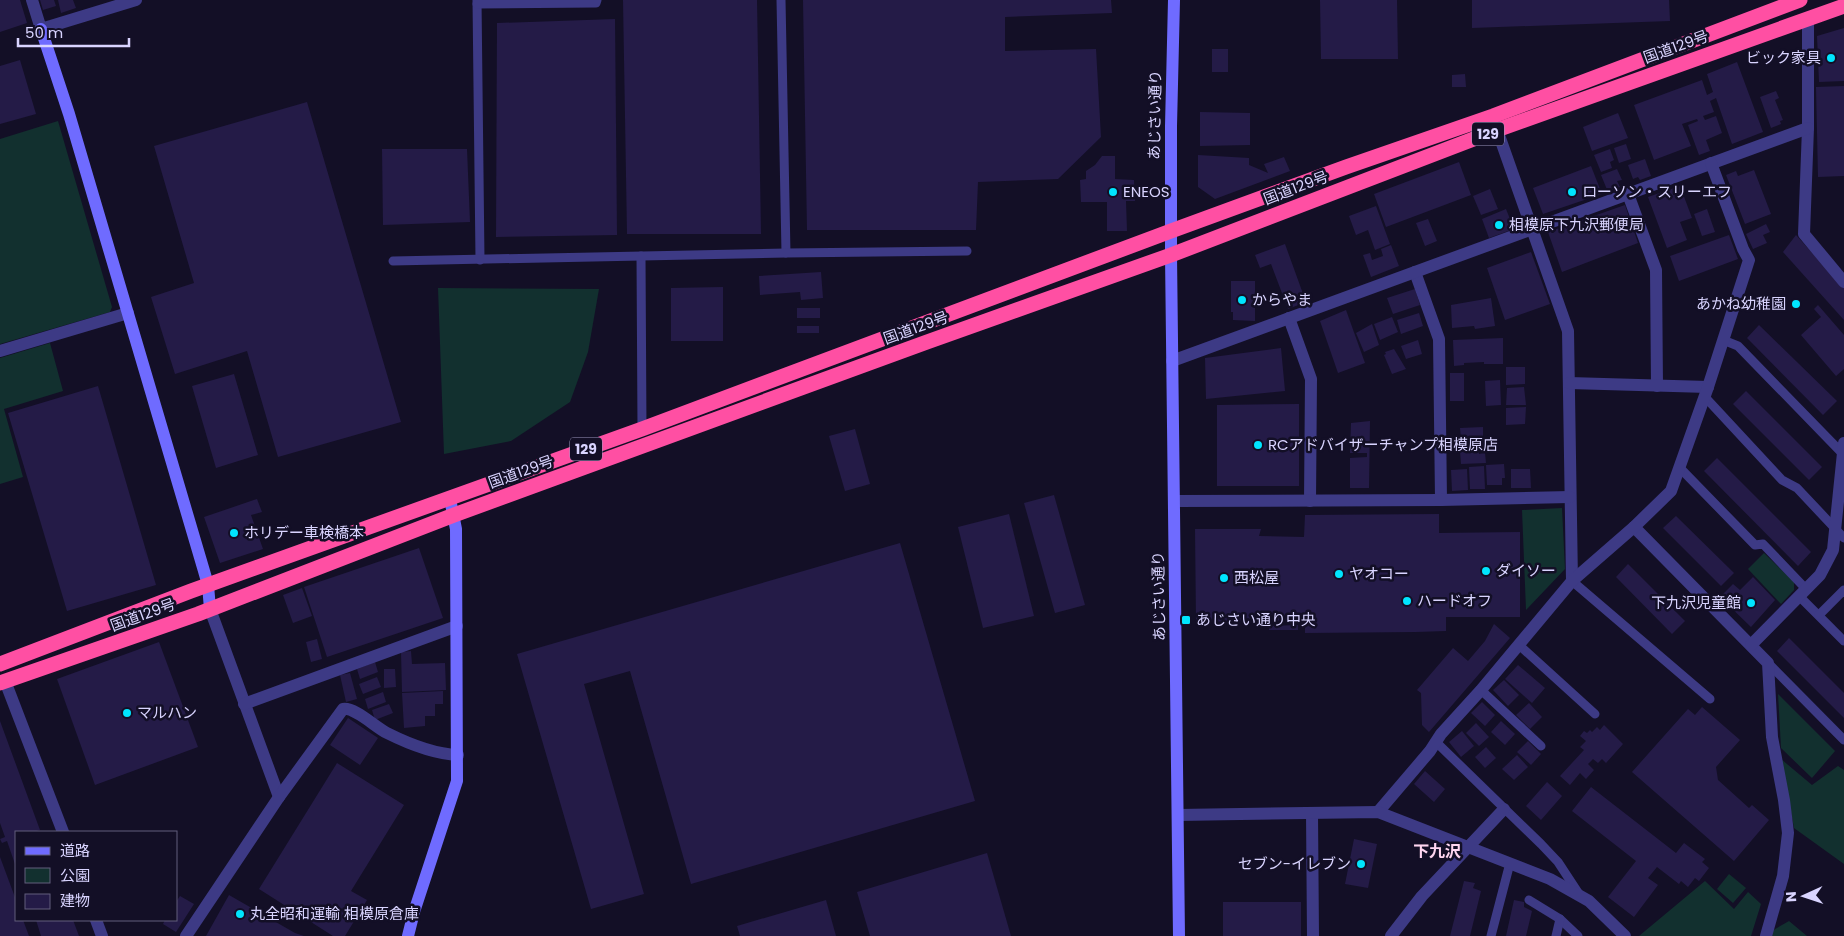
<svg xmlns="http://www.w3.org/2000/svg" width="1844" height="936" font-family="Poppins,'Noto Sans JP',sans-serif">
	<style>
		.green { fill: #12302f }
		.building { fill: #241b47 }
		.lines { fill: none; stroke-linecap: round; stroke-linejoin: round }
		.lane { stroke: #3d3a85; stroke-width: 9 }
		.street { stroke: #3d3a85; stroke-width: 12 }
		.secondary { stroke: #6f6bff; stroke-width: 12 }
		.highway { stroke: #ff4fa3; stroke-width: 15 }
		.poi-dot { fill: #00e5ff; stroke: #130f26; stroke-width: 2 }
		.labels { text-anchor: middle; stroke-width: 5; stroke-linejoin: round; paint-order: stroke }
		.shield { fill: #130f26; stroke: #9e99be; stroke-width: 1 }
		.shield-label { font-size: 14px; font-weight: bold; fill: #d9d4ff }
		.street-label { font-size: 15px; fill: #d9d4ff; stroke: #130f26 }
		.poi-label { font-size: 15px; fill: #d9d4ff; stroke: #130f26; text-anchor: start }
		.neighbourhood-label { font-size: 16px; font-weight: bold; fill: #ffd6f0; stroke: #130f26 }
	</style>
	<rect width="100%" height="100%" fill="#130f26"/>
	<!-- green -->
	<g class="green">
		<path d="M58 121 112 307 110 312 0 344V139Z"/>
		<path d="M438 288 599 289 588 352 570 402 511 441 444 454Z"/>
		<path d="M50 343 63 391 4 409 23 477 0 484V358Z"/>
		<path d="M1562 508 1565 569 1526 610 1522 510Z"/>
		<path d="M1764 553 1794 582V590L1781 604 1748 569Z"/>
		<path d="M1778 694 1835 751 1812 778 1781 748Z"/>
		<path d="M1781 759 1812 785 1838 766 1844 770V864L1794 828Z"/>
		<path d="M1729 874 1746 888 1733 903 1717 889Z"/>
		<path d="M1705 881 1734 909 1748 892 1761 904 1751 936H1639Z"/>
		<path d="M1789 921 1807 936H1763Z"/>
	</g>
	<!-- building -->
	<g class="building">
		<path d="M0 0H20L27 23 0 32Z"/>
		<path d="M40 0H54L56 6 43 10Z"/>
		<path d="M58 0H73L76 8 61 13Z"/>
		<path d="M623 0H757L761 234H627Z"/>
		<path d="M803 0H1111L1112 13 1005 17V51L1096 49 1101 137 1058 179 978 182 976 230H807Z"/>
		<path d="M1320 0H1397L1398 59H1321Z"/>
		<path d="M1472 0H1669L1670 21 1472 28Z"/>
		<path d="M615 19 617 235 496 237 497 23Z"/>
		<path d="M1844 28V81L1819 82 1817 36Z"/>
		<rect x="1212" y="49" width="16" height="23"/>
		<path d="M20 60 36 114 0 124V66Z"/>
		<path d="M1737 62 1763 132 1732 144 1716 98 1710 101 1714 112 1703 116 1705 120 1716 116 1722 133 1706 140 1710 151 1699 155 1688 125 1698 121 1697 119 1682 124 1691 146 1654 160 1634 105 1702 80 1707 95 1713 92 1707 74Z"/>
		<path d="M1465 74 1466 87H1452V75Z"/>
		<path d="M1844 86V176L1818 177 1816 87Z"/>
		<path d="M1776 91 1779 98 1775 100 1783 120 1780 121 1781 124 1771 128 1760 97Z"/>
		<path d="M307 102 401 422 278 457 247 351 175 374 151 297 194 283 154 146Z"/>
		<path d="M1200 112 1250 113V145L1200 146Z"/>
		<path d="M1618 113 1628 138 1592 151 1583 127Z"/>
		<path d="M1626 144 1631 159 1619 163 1614 148Z"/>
		<path d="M382 149H467L470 222 383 225Z"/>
		<path d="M1610 149 1614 160 1610 162 1612 168 1601 172 1594 155Z"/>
		<path d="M1198 155 1249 158V165L1268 173 1264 164 1284 157 1290 171 1215 199 1198 187Z"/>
		<path d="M1102 156H1115V179L1134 180 1135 201H1126L1127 231H1107V202H1081L1080 180 1086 179V171L1095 165Z"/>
		<path d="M1645 159 1651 176 1640 180 1638 177 1633 179 1628 165Z"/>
		<path d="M1459 162 1471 195 1386 227 1374 194Z"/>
		<path d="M1591 166 1602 194 1543 214 1533 188Z"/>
		<path d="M1617 169 1622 180 1617 181 1620 187 1608 192 1601 175Z"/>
		<path d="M1754 170 1771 214 1745 224 1726 175 1736 171 1738 176Z"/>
		<path d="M1680 186 1692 218 1680 222 1687 240 1667 248 1648 197Z"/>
		<path d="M1490 189 1498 209 1481 215 1473 196Z"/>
		<path d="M1625 205 1638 243 1562 272 1548 232Z"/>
		<path d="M1376 206 1390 244 1375 250 1368 230 1356 235 1349 216Z"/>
		<path d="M1506 209 1514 229 1489 238 1482 219Z"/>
		<path d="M1707 209 1715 232 1702 236 1694 214Z"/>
		<path d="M1428 219 1437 241 1425 246 1416 223Z"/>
		<path d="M1766 224 1770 232 1763 235 1767 243 1753 249 1746 234Z"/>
		<path d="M1729 235 1738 259 1679 281 1670 256Z"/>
		<path d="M1796 235 1844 288V320L1783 252Z"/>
		<path d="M1285 244 1306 302 1288 309 1271 264 1260 268 1255 255Z"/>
		<path d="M1391 245 1399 266 1371 277 1363 255 1370 253 1372 260 1383 256 1381 249Z"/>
		<path d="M1531 252 1550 304 1505 320 1487 268Z"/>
		<path d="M821 272 823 298 801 300 800 292 760 295 759 276Z"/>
		<path d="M1231 281H1255V321L1233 320V312H1231Z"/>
		<path d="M723 287V341H671V288Z"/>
		<path d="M1415 289 1420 305 1393 314 1387 298Z"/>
		<path d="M1491 298 1495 326 1475 329 1474 326 1452 328 1451 305Z"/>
		<path d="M1818 305 1844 335V369L1836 376 1801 335 1821 317 1814 309Z"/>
		<rect x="797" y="308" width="23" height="10"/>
		<path d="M1346 310 1365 363 1338 373 1320 321Z"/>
		<path d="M1419 313 1423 326 1401 334 1397 320Z"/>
		<path d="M1392 317 1398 332 1380 340 1374 324Z"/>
		<path d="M1372 324 1379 345 1364 352 1356 333Z"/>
		<path d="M1759 325 1837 401 1823 415 1747 338Z"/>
		<rect x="797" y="326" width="22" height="7"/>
		<path d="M1503 338V364H1484V362L1464 363V365L1454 366 1453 340Z"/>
		<path d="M1418 340 1422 354 1406 359 1401 346Z"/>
		<path d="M1281 348 1285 391 1206 399 1205 358Z"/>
		<path d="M1394 349 1406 369 1392 374 1384 355 1386 354 1385 352Z"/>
		<path d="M1506 367H1525V384L1506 385Z"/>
		<rect x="1450" y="373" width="14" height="28"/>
		<path d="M234 374 258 455 216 468 192 386Z"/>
		<path d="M1500 380 1501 405 1486 406 1485 381Z"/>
		<path d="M98 386 156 585 67 611 8 413Z"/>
		<path d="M1524 387 1526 405H1506L1507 388Z"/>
		<path d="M1746 391 1822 467 1809 480 1733 404Z"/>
		<path d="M1299 404V486H1217V405Z"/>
		<path d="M1526 407 1525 424 1506 425V408Z"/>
		<path d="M1370 421 1369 488H1350V458L1367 457V453H1350L1351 423Z"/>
		<path d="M1483 427V438L1461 439 1460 428Z"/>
		<path d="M855 429 870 484 845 491 829 436Z"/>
		<path d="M1478 450 1479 454 1485 453 1486 463 1461 464 1460 451Z"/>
		<path d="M1717 458 1811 552 1798 566 1704 471Z"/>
		<path d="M1504 464 1505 478H1502V485H1487L1486 465Z"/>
		<path d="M1484 466 1485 489H1470L1469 467Z"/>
		<path d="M1467 469 1468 490 1452 491 1451 470Z"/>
		<path d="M1511 469H1530L1531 488H1511Z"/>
		<path d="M1054 495 1085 605 1055 613 1024 503Z"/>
		<path d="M257 499 262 512 251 515 263 549 220 563 204 517Z"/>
		<path d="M1009 514 1034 616 983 628 958 527Z"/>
		<path d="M1439 514V533L1520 532V617H1446V631L1416 632 1305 633V620L1196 622 1195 529H1261L1259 536 1304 537 1305 515Z"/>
		<path d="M1676 516 1734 573 1721 586 1663 528Z"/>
		<path d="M900 543 975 801 691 884 630 671 584 684 644 894 591 909 517 654Z"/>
		<path d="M419 548 443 618 327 657 304 587Z"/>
		<path d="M1628 564 1685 621 1672 634 1616 577Z"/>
		<path d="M1753 577 1775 600 1751 627 1720 597 1733 584 1740 590Z"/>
		<path d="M302 588 312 616 293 623 283 595Z"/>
		<path d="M1494 624 1510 638 1429 732 1422 725 1421 693 1417 690 1453 648 1468 661 1485 641Z"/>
		<path d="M1298 625V630H1269V626Z"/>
		<path d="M1789 638 1844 693V718L1777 651Z"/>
		<path d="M317 639 322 659 311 662 306 642Z"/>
		<path d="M159 642 198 747 95 785 57 679Z"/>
		<path d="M411 651 412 664 445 663 446 690 402 692 401 652Z"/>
		<path d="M375 662 378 672 360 679 357 669Z"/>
		<path d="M1518 665 1545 688 1532 703 1505 679Z"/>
		<path d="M384 669H395L396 687 384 688Z"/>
		<path d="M350 673 357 699 346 702 340 675Z"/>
		<path d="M377 677 381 687 363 694 359 684Z"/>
		<path d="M1504 680 1519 695 1508 706 1493 690Z"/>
		<path d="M443 691V704H435V716H425V726L404 728 402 693Z"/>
		<path d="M383 692 386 702 368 709 365 699Z"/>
		<path d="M1482 702 1495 715 1485 726 1471 713Z"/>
		<path d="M1529 703 1542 717 1530 729 1516 715Z"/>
		<path d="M389 704 393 713 375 720 372 710Z"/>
		<path d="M1702 707 1740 740 1716 767 1718 780 1749 808 1752 805 1769 820 1734 861 1632 772 1688 709 1695 715Z"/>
		<path d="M348 718 378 738 360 765 330 745Z"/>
		<path d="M0 721 40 830 33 832H16V867L7 841 2 843 0 839 5 837 0 823Z"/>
		<path d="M1501 721 1515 734 1505 745 1491 732Z"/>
		<path d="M1476 723 1489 737 1479 746 1466 733Z"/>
		<path d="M1604 725 1623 744 1606 763 1602 759 1598 763 1593 759 1588 764 1594 770 1586 779 1580 773 1570 785 1560 776 1584 750 1580 747 1586 741 1580 736 1584 731 1587 733 1590 730 1592 732 1597 727 1600 730Z"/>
		<path d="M1462 731 1474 746 1461 757 1449 742Z"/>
		<path d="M1528 741 1541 754 1531 765 1517 752Z"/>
		<path d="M1486 747 1496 758 1485 768 1475 757Z"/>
		<path d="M1517 755 1528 767 1514 780 1502 769Z"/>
		<path d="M337 763 404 805 351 891 367 900 345 936H333L259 889Z"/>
		<path d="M1425 771 1445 789 1434 802 1414 784Z"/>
		<path d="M1547 782 1562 796 1541 820 1526 806Z"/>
		<path d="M1591 787 1676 853 1684 843 1705 859 1702 862 1709 868 1699 881 1695 878 1688 887 1681 881 1679 884 1657 867 1648 878 1658 885 1634 917 1608 897 1636 861 1572 811Z"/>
		<path d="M1354 839 1377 844 1368 888 1345 884Z"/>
		<path d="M987 853 1011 936H870L857 892Z"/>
		<path d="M0 857 16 900V920H23L29 936H0Z"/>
		<path d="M1464 881 1475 883 1473 888 1481 891 1470 936H1450Z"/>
		<path d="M229 895 295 933 304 936H206Z"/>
		<path d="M180 896 194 904 176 932 163 924 165 920H176V902Z"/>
		<path d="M826 900 836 936H740L737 926Z"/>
		<path d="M1514 900 1524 902V907L1532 911 1526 936H1506Z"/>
		<rect x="1223" y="902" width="78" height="34"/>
		<path d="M36 920H73L79 936H41Z"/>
	</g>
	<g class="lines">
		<!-- lane -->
		<g class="lane">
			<path d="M477 0 480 260"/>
			<path d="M781 0 786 253"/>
			<path d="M477 4 596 3 597 0"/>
			<path d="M641 256 642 429"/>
			<path d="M393 261 786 253 967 251"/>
			<path d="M1723 340 1738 346 1843 454"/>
			<path d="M1705 397 1782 480 1797 488 1844 538"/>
			<path d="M1679 467 1755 545 1763 544 1806 589"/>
			<path d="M1572 581 1710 699"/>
			<path d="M1799 596 1844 641"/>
			<path d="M1819 615 1844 590"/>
			<path d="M1519 645 1595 714"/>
			<path d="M1768 663 1844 740"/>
			<path d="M1481 690 1541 746"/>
			<path d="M1436 742 1541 844 1558 862 1579 894"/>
			<path d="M1529 900 1560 919 1578 936"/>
			<path d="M1491 936 1510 863"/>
			<path d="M1556 936 1560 919"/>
		</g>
		<!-- street -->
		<g class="street">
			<path d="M32 0 41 29 136 0"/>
			<path d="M1808 20V128L1804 234 1844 282"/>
			<path d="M1494 121 1568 331 1572 581"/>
			<path d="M1628 194 1656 270 1657 386"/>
			<path d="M1415 272 1439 339 1441 500"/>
			<path d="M1289 318 1311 379 1310 501"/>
			<path d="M0 351 128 313"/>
			<path d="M1172 361 1808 128"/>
			<path d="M1569 383 1708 387"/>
			<path d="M1174 501 1441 500 1570 497"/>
			<path d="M1634 527 1768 663 1772 737 1784 800 1788 833 1783 876 1766 936"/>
			<path d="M210 609 279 797"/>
			<path d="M1751 645 1820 575 1833 550 1844 443"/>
			<path d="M5 681 63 832"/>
			<path d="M244 704 457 626"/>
			<path d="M1378 812 1430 751 1441 734 1481 690 1572 581 1634 527 1671 491 1708 387 1749 260 1743 249 1711 163"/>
			<path d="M1312 813 1313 936"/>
			<path d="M1178 815 1378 812 1550 879 1589 901 1625 936"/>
			<path d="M96 920 102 936"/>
			<path d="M186 936 279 797 343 709C355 707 375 727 387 733 409 744 433 754 458 755"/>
			<path d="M1391 936 1422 896 1504 809"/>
		</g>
		<!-- secondary -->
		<g class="secondary">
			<path d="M1174 0 1171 126V255L1179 936"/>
			<path d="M41 29 69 114 204 571 208 585 210 609"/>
			<path d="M408 936 414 912 457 781 456 529 450 499"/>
		</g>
		<!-- highway -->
		<g class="highway">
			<path d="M0 664 191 591 642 429 1171 231 1346 167 1493 116 1800 0"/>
			<path d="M0 683 198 614 454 515 927 342 1171 255 1497 130 1844 6"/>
		</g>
	</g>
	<!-- markers -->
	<g class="poi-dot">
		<circle cx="1831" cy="58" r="5"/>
		<circle cx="1113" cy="192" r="5"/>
		<circle cx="1572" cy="192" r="5"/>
		<circle cx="1499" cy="225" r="5"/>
		<circle cx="1242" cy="300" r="5"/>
		<circle cx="1796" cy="304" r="5"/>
		<circle cx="1258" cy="445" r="5"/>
		<circle cx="234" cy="533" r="5"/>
		<circle cx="1486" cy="571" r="5"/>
		<circle cx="1339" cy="574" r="5"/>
		<circle cx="1224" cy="578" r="5"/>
		<circle cx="1407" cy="601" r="5"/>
		<circle cx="1751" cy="603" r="5"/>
		<rect x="1181" y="615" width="10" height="10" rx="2.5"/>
		<circle cx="127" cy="713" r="5"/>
		<circle cx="1361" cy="864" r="5"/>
		<circle cx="240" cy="914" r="5"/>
	</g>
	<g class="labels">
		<!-- shield labels -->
		<g class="shield">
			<rect x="1472" y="122.5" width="32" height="23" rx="4"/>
			<rect x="570" y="437.5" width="32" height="23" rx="4"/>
		</g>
		<g class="shield-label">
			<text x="1488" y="139">129</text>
			<text x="586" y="454">129</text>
		</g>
		<!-- street labels -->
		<g class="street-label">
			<text transform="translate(1676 47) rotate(-20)" y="5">国道129号</text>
			<text transform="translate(1155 115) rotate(-89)" y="5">あじさい通り</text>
			<text transform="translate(1296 188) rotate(-21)" y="5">国道129号</text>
			<text transform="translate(916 328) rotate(-20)" y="5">国道129号</text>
			<text transform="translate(521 472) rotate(-20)" y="5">国道129号</text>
			<text transform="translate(1159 596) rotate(-91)" y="5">あじさい通り</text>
			<text transform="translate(143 615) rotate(-20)" y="5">国道129号</text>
		</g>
		<!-- poi labels -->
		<g class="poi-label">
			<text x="1821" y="63" text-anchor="end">ビック家具</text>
			<text x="1123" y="197">ENEOS</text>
			<text x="1582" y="197">ローソン・スリーエフ</text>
			<text x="1509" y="230">相模原下九沢郵便局</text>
			<text x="1252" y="305">からやま</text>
			<text x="1786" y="309" text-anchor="end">あかね幼稚園</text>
			<text x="1268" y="450">RCアドバイザーチャンプ相模原店</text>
			<text x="244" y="538">ホリデー車検橋本</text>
			<text x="1496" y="576">ダイソー</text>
			<text x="1349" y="579">ヤオコー</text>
			<text x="1234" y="583">西松屋</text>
			<text x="1417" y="606">ハードオフ</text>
			<text x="1741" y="608" text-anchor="end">下九沢児童館</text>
			<text x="1196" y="625">あじさい通り中央</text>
			<text x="137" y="718">マルハン</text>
			<text x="1351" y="869" text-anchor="end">セブン-イレブン</text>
			<text x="250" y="919">丸全昭和運輸 相模原倉庫</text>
		</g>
		<!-- neighbourhood labels -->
		<g class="neighbourhood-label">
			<text x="1437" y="857">下九沢</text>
		</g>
	</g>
	<!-- legend -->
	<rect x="15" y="831" width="162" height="90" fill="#130f26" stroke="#625e7d"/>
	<rect x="25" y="847" width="25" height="8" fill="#6f6bff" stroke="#625e7d"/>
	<text x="60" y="856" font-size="15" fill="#d9d4ff">道路</text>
	<rect x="25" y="868" width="25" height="15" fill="#12302f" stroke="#625e7d"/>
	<text x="60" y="881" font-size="15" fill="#d9d4ff">公園</text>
	<rect x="25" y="894" width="25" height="15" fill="#241b47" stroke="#625e7d"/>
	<text x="60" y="906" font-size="15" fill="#d9d4ff">建物</text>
	<!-- north arrow -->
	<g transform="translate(1804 896) rotate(267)" stroke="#130f26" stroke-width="4" paint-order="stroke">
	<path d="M0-4L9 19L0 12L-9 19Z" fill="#d9d4ff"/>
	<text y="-8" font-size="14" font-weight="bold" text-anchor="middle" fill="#d9d4ff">N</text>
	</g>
	<!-- scale -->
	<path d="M18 38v8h111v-8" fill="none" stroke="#d9d4ff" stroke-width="2.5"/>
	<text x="25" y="38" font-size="15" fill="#d9d4ff" stroke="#130f26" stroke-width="4" paint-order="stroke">50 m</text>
</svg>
